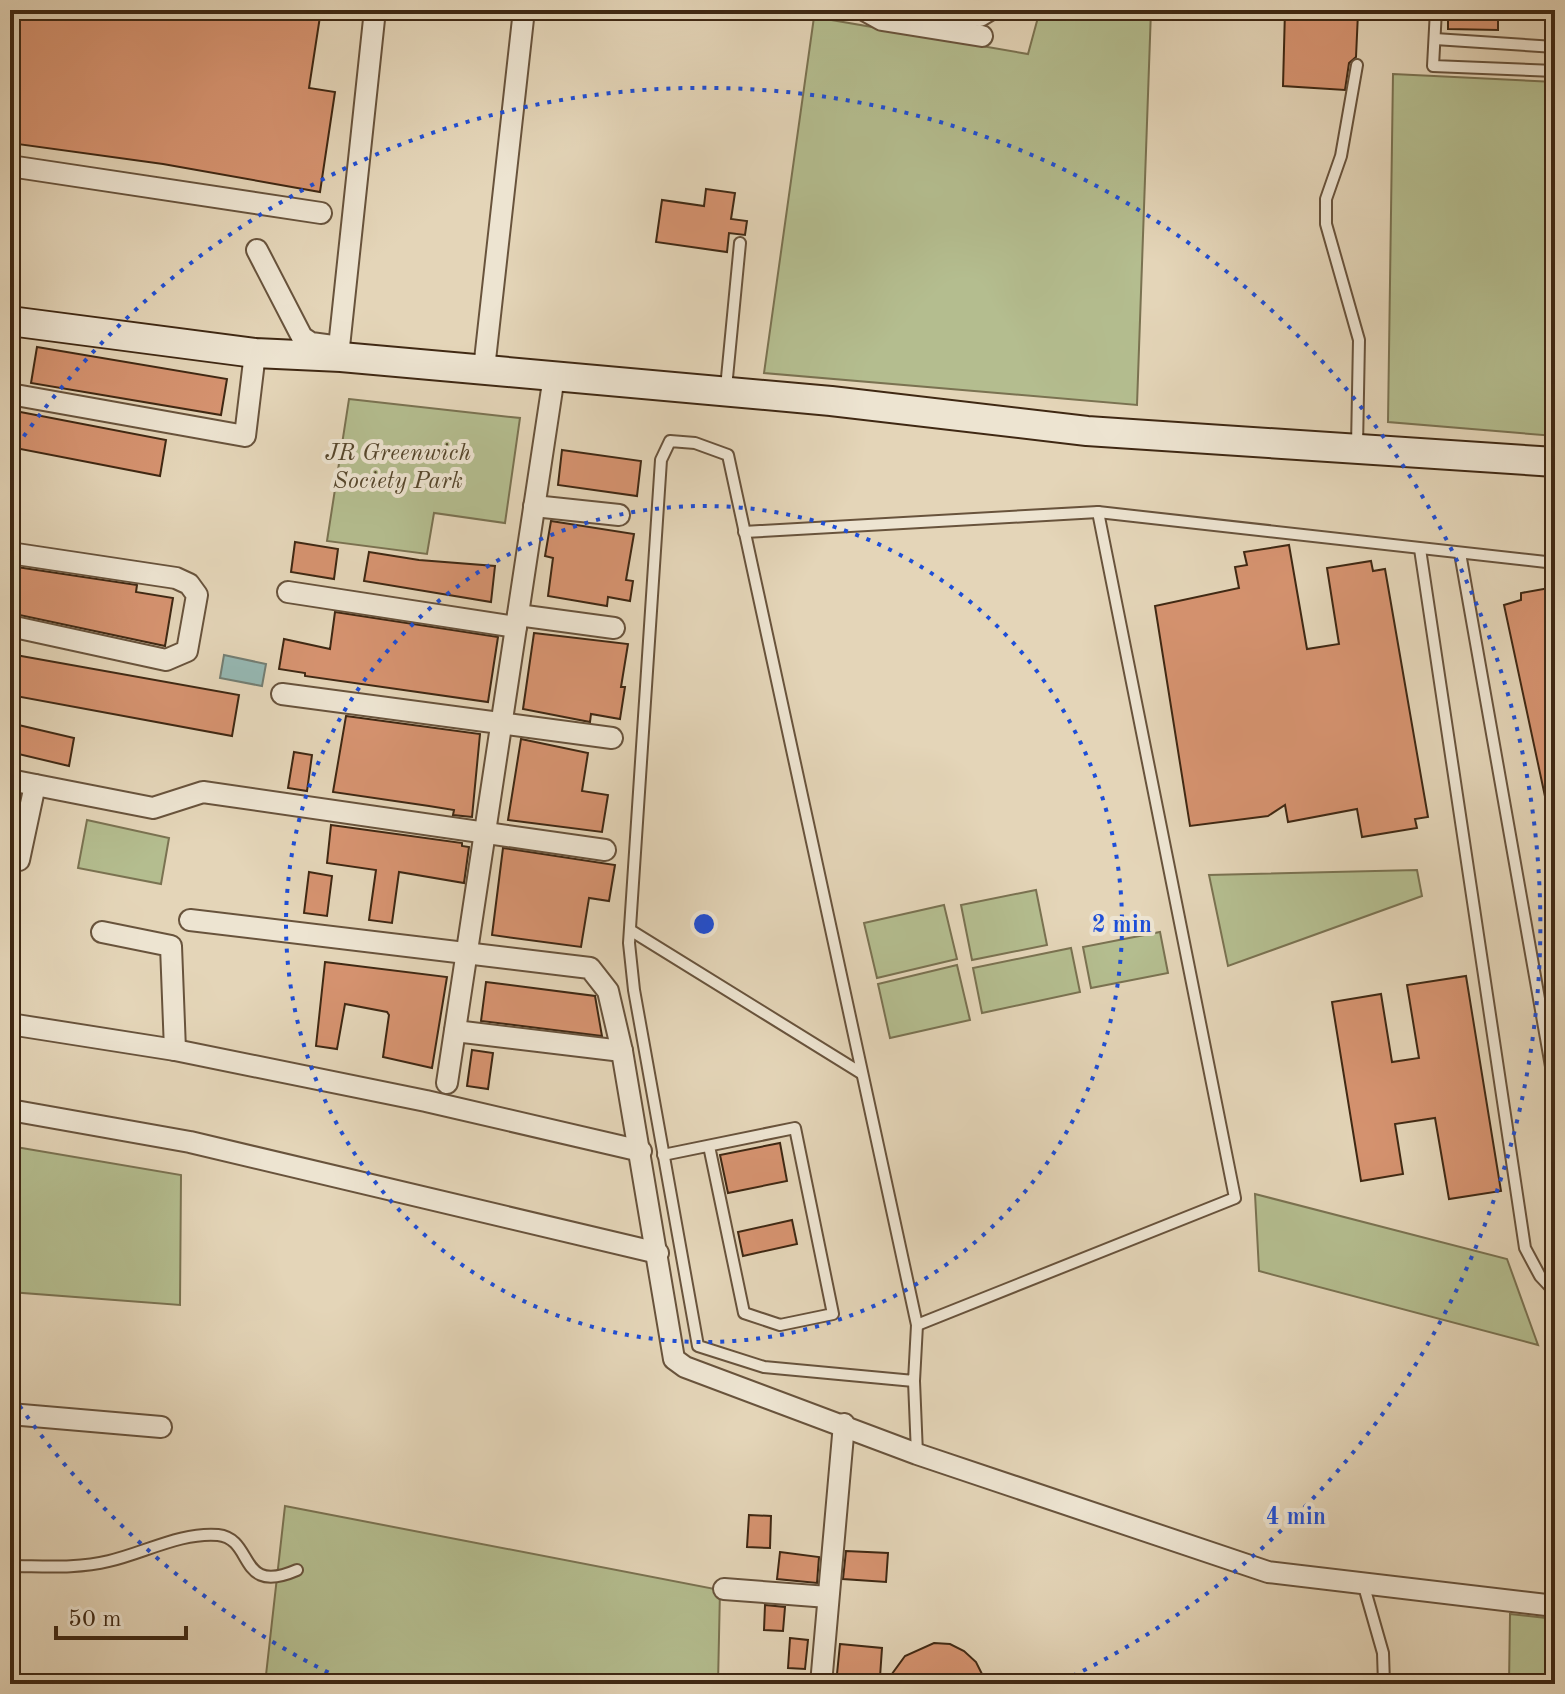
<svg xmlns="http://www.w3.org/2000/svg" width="1565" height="1694" font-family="'Old Standard TT',serif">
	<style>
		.green { fill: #b4bd8f; stroke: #7a7251; stroke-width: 2 }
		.water { fill: #96b8b3; stroke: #737e73; stroke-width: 2 }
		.building { fill: #d69370; stroke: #3f2813; stroke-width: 2 }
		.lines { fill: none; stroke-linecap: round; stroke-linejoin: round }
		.lane-casing { stroke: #68533c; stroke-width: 14 }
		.street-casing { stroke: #68533c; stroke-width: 24 }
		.secondary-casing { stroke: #3f2813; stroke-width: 32 }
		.lane { stroke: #ede4d1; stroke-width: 10 }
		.street { stroke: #ede4d1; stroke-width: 20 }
		.secondary { stroke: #ede4d1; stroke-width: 28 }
		.ring { fill: none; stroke: #1d4ed8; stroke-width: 4; stroke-dasharray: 4 8 }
		.labels { text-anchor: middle; stroke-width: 8; stroke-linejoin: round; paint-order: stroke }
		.park-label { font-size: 24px; font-style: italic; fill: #56462c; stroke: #ede4d1 }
		.centre { fill: #1d4ed8; stroke: #ede4d1; stroke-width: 4 }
		.ring-label { font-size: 24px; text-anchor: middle; font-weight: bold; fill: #1d4ed8; stroke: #ede4d1; stroke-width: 8; stroke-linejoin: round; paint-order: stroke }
	</style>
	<rect width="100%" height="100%" fill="#e4d5b8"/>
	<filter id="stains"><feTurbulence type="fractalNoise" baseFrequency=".0025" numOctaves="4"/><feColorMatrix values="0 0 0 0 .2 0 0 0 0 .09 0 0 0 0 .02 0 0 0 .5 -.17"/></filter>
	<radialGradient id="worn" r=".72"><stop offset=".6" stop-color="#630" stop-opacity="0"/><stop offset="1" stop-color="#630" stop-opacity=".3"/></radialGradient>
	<!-- green -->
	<g class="green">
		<path d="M1040 10H1151L1137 405 764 373 814 17 1028 54Z"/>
		<path d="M1393 74 1555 82V436L1388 422Z"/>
		<path d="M349 399 520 418 505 523 434 513 427 554 327 541Z"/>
		<path d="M87 820 169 838 161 884 78 868Z"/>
		<path d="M1417 870 1422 896 1228 966 1209 875Z"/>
		<path d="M1036 890 1047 945 972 960 961 905Z"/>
		<path d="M944 905 957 959 877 978 864 923Z"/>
		<path d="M1160 932 1168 973 1091 988 1083 947Z"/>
		<path d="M1071 948 1080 992 982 1013 973 968Z"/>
		<path d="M957 965 970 1020 890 1038 878 984Z"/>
		<path d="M10 1146 181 1175 180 1305 10 1292Z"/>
		<path d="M1255 1194 1507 1259 1538 1345 1259 1271Z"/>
		<path d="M285 1506 720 1590 718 1684H265Z"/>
		<path d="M1510 1614 1555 1619V1684H1509Z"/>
	</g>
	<!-- water -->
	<path class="water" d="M224 655 266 664 262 686 220 678Z"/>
	<!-- building -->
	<g class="building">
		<path d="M10 10H321L309 88 335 92 320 192 163 164 10 143Z"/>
		<path d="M1285 10 1358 13 1356 57 1349 63 1345 90 1283 86Z"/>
		<path d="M1448 10H1498V30L1448 29Z"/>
		<path d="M706 189 735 193 731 219 747 221 745 235 729 233 727 252 656 242 662 200 704 206Z"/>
		<path d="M37 347 227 379 221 415 31 383Z"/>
		<path d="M10 410 166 440 160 476 10 447Z"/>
		<path d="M562 450 641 461 637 496 558 485Z"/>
		<path d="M551 521 634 534 626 580 633 581 630 601 608 597 607 606 548 596 553 558 545 556Z"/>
		<path d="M295 542 338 549 334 579 291 572Z"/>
		<path d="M1289 545 1307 649 1339 644 1327 568 1371 561 1373 571 1385 569 1428 817 1415 819 1417 828 1362 837 1357 809 1288 822 1285 805 1268 816 1190 826 1155 606 1239 588 1235 567 1247 565 1244 552Z"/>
		<path d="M369 552 419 560 495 566 491 602 364 581Z"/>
		<path d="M10 566 137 585 136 592 173 598 165 646 10 613Z"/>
		<path d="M1555 587V814L1549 815 1504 605 1521 600V593Z"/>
		<path d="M335 612 498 637 488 702 305 676V673L279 669 284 639 330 649Z"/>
		<path d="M534 633 628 644 621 687H625L620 719 591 714 590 722 523 709Z"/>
		<path d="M10 654 239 695 232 736 10 695Z"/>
		<path d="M346 716 480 734 472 817 453 815 454 810 429 806 333 792Z"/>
		<path d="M10 723 74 738 69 766 10 752Z"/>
		<path d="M521 739 588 753 582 791 608 795 602 832 508 820Z"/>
		<path d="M294 752 312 755 307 791 288 788Z"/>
		<path d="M331 825 462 843V846L469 847 464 883 399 872 392 923 369 920 376 870 327 863Z"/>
		<path d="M503 848 615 865 609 901 589 898 581 947 492 935Z"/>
		<path d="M309 872 332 876 327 916 304 913Z"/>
		<path d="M325 962 447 977 432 1068 383 1057 389 1015 387 1012 345 1004 337 1049 316 1046Z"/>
		<path d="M1466 976 1501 1191 1449 1199 1435 1118 1395 1124 1403 1174 1361 1181 1332 1002 1381 994 1392 1062 1419 1058 1407 985Z"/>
		<path d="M486 982 595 996 602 1036 481 1021Z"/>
		<path d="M472 1050 493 1053 488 1089 467 1086Z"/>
		<path d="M780 1143 787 1181 728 1193 720 1155Z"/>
		<path d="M792 1220 797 1244 743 1256 738 1232Z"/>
		<path d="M749 1515 771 1516 770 1548 747 1547Z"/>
		<path d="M846 1551 888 1553 886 1582 843 1579Z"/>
		<path d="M780 1552 819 1557 817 1583 777 1579Z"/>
		<path d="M765 1605 785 1607 783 1631 764 1630Z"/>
		<path d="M790 1638 808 1640 805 1669 788 1668Z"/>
		<path d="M934 1643 950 1644 964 1651 976 1662 987 1684H891L893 1678H889L905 1656Z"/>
		<path d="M840 1644 882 1648 880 1677 837 1674Z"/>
	</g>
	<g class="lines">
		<!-- lane casing -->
		<g class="lane-casing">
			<g id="lane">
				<path d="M1436 10 1433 66 1555 71"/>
				<path d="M1435 39 1555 47"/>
				<path d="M726 388 740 243"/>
				<path d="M670 441 695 443 728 455 917 1325 914 1381 764 1367 698 1346 634 990 629 943 661 460Z"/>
				<path d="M1357 446 1359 340 1326 224V199L1341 156 1357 65"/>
				<path d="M744 532 1098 512 1555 563"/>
				<path d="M1420 549 1525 1248 1540 1276 1555 1292"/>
				<path d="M1460 553 1555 1089"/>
				<path d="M630 930 861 1073"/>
				<path d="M663 1155 795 1128 833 1314 780 1325 744 1313 709 1146"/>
				<path d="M917 1325 1235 1198 1098 512"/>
				<path d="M914 1381 917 1454"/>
				<path d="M10 1566C43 1566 77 1569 109 1561 144 1553 181 1532 218 1535 255 1539 237 1596 297 1570"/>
				<path d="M1363 1583 1383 1653 1384 1684"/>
			</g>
		</g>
		<!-- street casing -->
		<g class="street-casing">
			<g id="street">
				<path d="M864 10 882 20 982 36"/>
				<path d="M916 10 980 16 990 10"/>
				<path d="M10 166 321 213"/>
				<path d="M257 250 302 337 311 343 333 346"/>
				<path d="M339 347 375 10"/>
				<path d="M484 369 524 10"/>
				<path d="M10 394 245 436 255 353"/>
				<path d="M534 506 619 515"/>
				<path d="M10 553 176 578 189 584 197 595 187 651 166 660 10 626"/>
				<path d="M288 592 516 627"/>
				<path d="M518 615 614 628"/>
				<path d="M282 694 612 738"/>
				<path d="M10 780 153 808 203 792 605 850"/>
				<path d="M19 860 35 785"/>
				<path d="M190 920 590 968 608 991 622 1051 674 1359 685 1367 917 1454 1268 1572 1555 1606"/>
				<path d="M102 932 171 946 175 1050"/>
				<path d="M10 1024 175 1050 426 1101 641 1151"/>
				<path d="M455 1031 622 1051"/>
				<path d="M447 1083 554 376"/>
				<path d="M10 1110 190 1142 658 1253"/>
				<path d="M10 1414 161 1427"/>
				<path d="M724 1589 828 1597"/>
				<path d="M821 1684 844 1424"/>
			</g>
		</g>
		<!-- secondary casing -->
		<g class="secondary-casing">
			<path id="secondary" d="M10 321 255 353 341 357 831 401 1087 431 1555 462"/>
		</g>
		<!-- lane -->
		<use href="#lane" class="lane"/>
		<!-- street -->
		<use href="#street" class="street"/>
		<!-- secondary -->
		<use href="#secondary" class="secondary"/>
	</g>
	<!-- distance rings -->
	<g class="ring">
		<circle cx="704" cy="924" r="418"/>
		<path d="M350 1683A837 837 0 0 1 10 1392M10 456A837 837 0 1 1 1058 1683"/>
	</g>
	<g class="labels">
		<!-- park labels -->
		<g class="park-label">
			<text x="398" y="460">JR Greenwich<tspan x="398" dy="28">Society Park</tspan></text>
		</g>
	</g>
	<circle cx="704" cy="924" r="12" class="centre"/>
	<g class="ring-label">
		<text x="1122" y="932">2 min</text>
		<text x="1296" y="1524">4 min</text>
	</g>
	<!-- margin -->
	<rect width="1565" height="1694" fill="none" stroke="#e4d5b8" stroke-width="40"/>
	<rect x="12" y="12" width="1541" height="1670" fill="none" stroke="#3f2813" stroke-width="4"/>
	<rect x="20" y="20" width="1525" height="1654" fill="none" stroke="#3f2813" stroke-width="2"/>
	<!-- scale -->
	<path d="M56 1626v12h130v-12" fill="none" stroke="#3f2813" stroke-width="4"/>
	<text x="68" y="1626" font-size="24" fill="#3f2813" stroke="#ede4d1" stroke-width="6" paint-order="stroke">50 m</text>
	<rect width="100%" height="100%" filter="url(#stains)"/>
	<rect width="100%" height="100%" fill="url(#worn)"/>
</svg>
